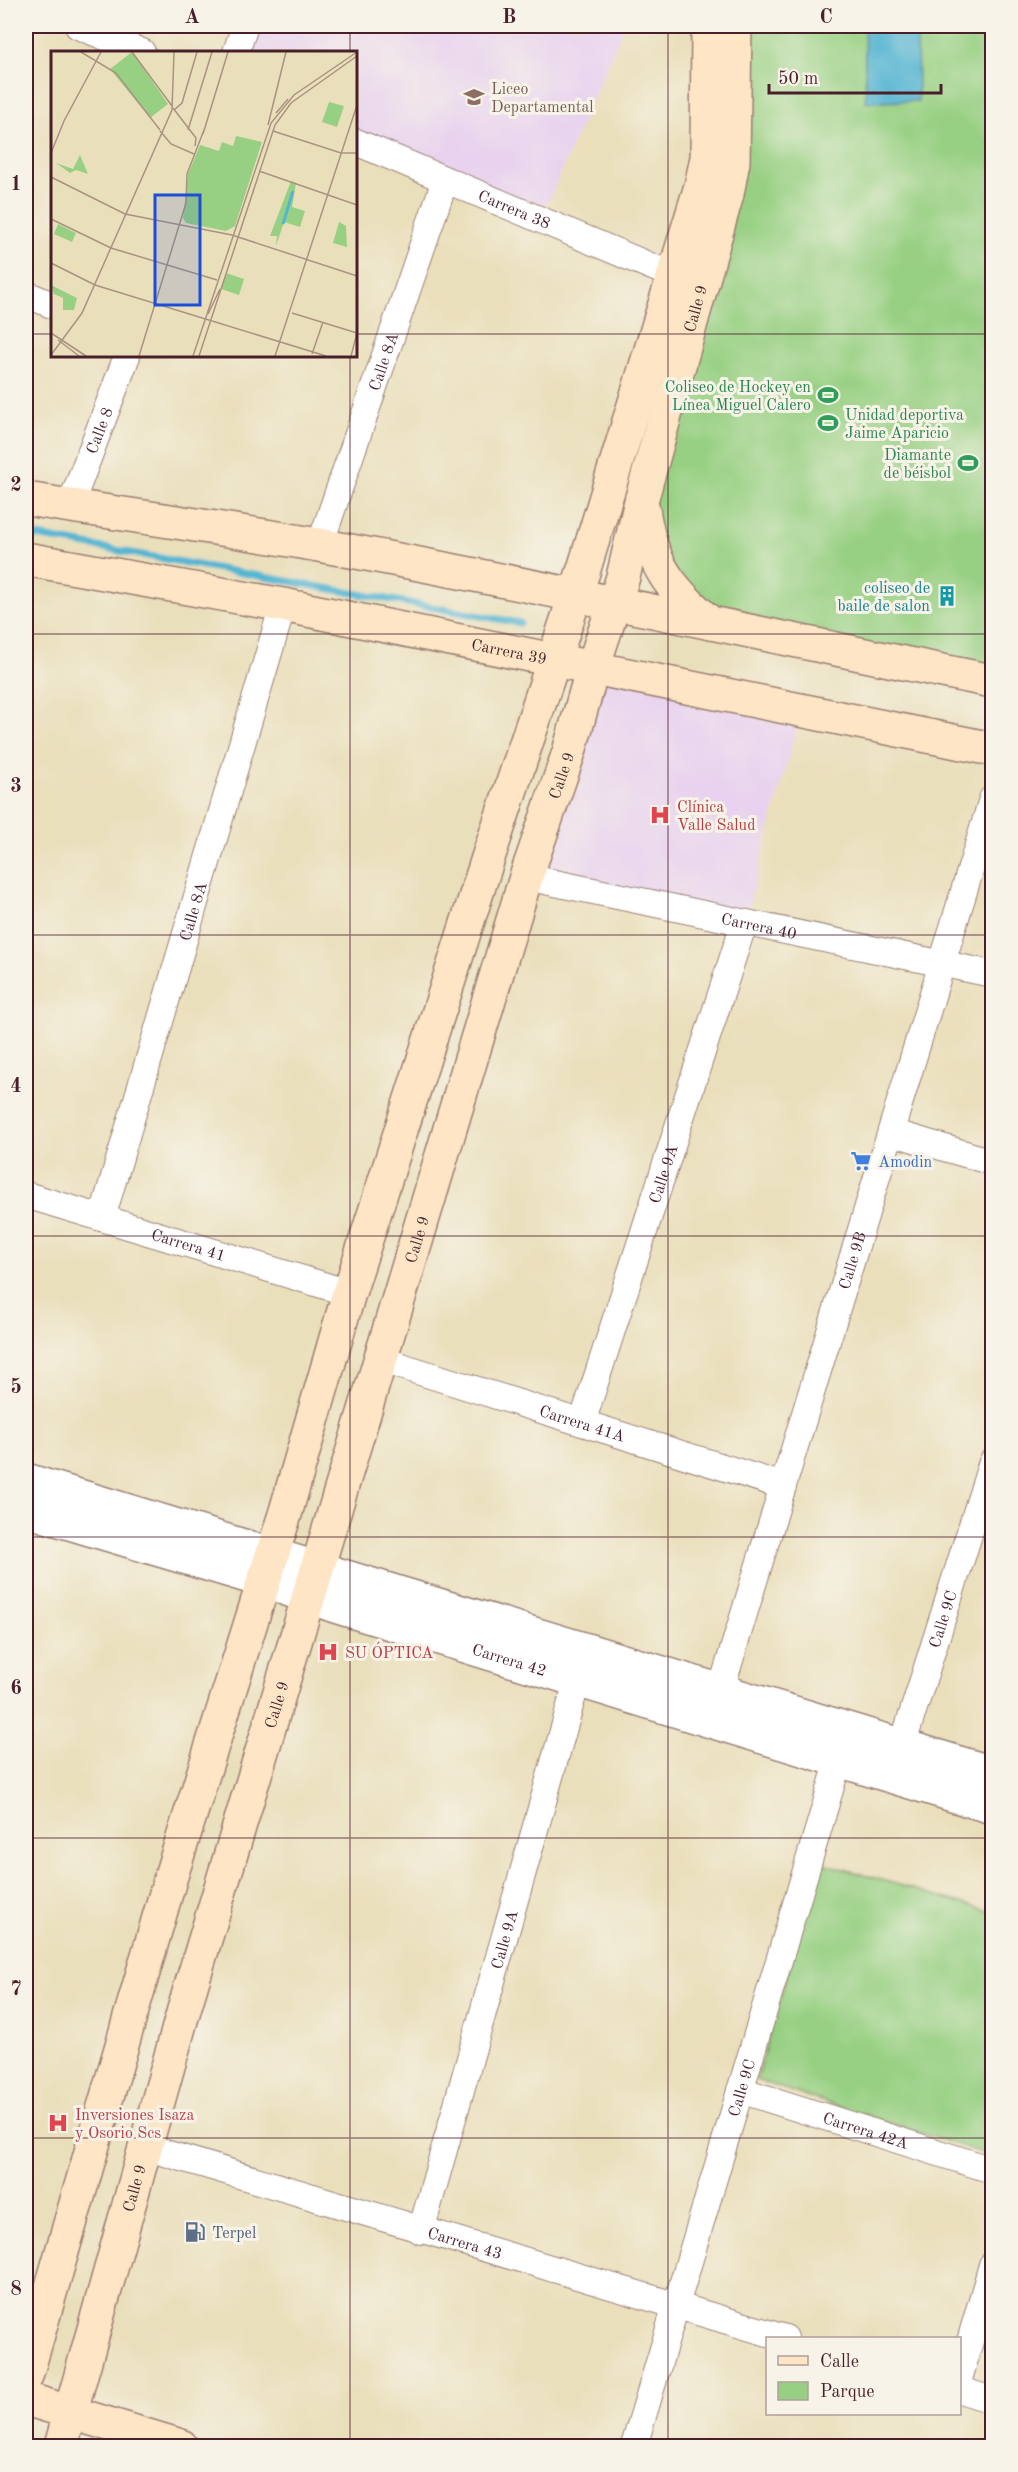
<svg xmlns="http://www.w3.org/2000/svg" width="1018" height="2472" font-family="'Old Standard TT',serif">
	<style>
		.built { fill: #e8d2ef }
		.green { fill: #98d083; stroke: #717857; stroke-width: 1.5 }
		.water { fill: #54b5d3; stroke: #4f6a7f; stroke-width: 1.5 }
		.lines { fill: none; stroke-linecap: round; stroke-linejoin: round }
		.stream { stroke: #54b5d3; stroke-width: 7 }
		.minor-casing { stroke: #9a7f73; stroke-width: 28 }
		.tertiary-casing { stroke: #9a7f73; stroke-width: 36 }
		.secondary-casing { stroke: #9a7f73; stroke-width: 36 }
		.minor { stroke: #fff; stroke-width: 26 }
		.tertiary { stroke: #fff; stroke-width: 33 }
		.secondary { stroke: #fde5c5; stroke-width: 33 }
		.grid { fill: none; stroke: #4a1f2b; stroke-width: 1.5; stroke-opacity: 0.55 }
		.labels { text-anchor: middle; stroke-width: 6; stroke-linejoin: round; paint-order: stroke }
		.education-label { font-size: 16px; fill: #785e54; stroke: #f7f3e8; text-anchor: start }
		.street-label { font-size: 16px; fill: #4a1f2b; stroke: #f7f3e8 }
		.leisure-label { font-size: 16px; fill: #27864d; stroke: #f7f3e8; text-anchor: end }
		.culture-label { font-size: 16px; fill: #0d838f; stroke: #f7f3e8; text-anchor: end }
		.health-label { font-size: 16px; fill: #be3a42; stroke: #f7f3e8; text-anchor: start }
		.shop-label { font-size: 16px; fill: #366cbe; stroke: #f7f3e8; text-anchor: start }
		.service-label { font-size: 16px; fill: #4e5e75; stroke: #f7f3e8; text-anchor: start }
		.inset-river { fill: none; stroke: #54b5d3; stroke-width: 3 }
		.inset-road { fill: none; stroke: #aa9281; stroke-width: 1.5 }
		.view { fill: #1d4ed8; fill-opacity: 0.15; stroke: #1d4ed8; stroke-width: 3 }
		.inset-edge { fill: none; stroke: #4a1f2b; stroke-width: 3 }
		.neatline { fill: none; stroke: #4a1f2b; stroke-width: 2 }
		.grid-label { font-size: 20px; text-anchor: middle; font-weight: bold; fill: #4a1f2b }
	</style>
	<rect width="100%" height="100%" fill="#f7f3e8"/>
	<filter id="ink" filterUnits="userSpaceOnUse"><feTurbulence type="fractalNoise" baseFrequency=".0167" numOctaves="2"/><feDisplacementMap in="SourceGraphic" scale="12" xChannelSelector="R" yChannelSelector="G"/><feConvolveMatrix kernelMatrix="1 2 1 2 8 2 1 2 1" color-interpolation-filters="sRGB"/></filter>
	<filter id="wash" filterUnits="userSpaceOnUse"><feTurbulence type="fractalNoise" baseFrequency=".008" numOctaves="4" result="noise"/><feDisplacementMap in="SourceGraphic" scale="24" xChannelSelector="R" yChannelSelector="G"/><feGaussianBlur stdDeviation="1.35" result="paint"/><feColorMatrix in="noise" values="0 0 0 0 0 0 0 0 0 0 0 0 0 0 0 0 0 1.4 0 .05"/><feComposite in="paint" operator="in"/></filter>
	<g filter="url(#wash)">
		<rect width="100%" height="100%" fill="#eadfbb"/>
		<!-- built -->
		<g class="built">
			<path d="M245 26H624L540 220 356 142V52H236Z"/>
			<path d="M593 667 801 711 744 923 526 877Z"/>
		</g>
		<!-- green -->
		<g class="green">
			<path d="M735 26H992V681L712 624 647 537Z"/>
			<path d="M820 1862 992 1912V2156L756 2080Z"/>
		</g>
		<!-- water -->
		<path class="water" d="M864 26H917L918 101 866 102Z"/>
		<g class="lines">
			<!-- stream -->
			<path class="stream" d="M26 534 520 623"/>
		</g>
	</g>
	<g filter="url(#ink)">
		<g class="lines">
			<!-- minor casing -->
			<g class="minor-casing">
				<g id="minor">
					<path d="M78 26 142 52"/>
					<path d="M236 52 245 26"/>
					<path id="s1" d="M356 142 674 276"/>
					<path d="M26 294 52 305"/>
					<path id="s2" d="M70 506 127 356"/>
					<path id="s3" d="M320 545 445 180"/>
					<path id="s4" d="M526 877 992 974"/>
					<path d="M891 1132 992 1162"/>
					<path id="s5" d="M26 1195 349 1293"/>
					<path id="s6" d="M102 1218 283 605"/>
					<path id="s7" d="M382 1360 783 1486"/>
					<path id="s8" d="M582 1423 744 923"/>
					<path id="s9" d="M716 1706 992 799"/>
					<path id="s10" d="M897 1762 992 1462"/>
					<path id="s11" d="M740 2090 992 2170"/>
					<path id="s12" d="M145 2147 785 2338"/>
					<path id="s13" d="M421 2231 582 1664"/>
					<path d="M960 2376 992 2265"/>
					<path d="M960 2390 992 2400"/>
					<path id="s14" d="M634 2446 844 1743"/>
				</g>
			</g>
			<!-- tertiary casing -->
			<g class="tertiary-casing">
				<g id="tertiary">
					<path d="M26 1480 992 1773"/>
					<path id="s15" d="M26 1510 264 1581 335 1606 992 1807"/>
				</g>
			</g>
			<!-- secondary casing -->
			<g class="secondary-casing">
				<g id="secondary">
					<path d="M26 499C125 515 225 528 324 546 547 587 769 636 992 681"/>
					<path d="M643 509C651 564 669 588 710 623"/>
					<path id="s16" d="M26 559 283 605 992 749"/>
					<path d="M26 2376 171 1876 286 1511 349 1293 487 861 584 569 701 186 707 158 708 26"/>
					<path d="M26 2399 181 2446"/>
					<path id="s17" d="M61 2446 185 2006 526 877 569 752 593 667 623 577 641 501 727 194 733 162 735 26"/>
				</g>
			</g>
			<!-- minor -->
			<use href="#minor" class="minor"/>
			<!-- tertiary -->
			<use href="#tertiary" class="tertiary"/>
			<!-- secondary -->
			<use href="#secondary" class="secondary"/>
		</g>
	</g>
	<!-- grid -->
	<path class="grid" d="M350 26V52M668 26V2446M26 334H52M356 334H992M350 356V2446M26 634H992M26 935H992M26 1236H992M26 1537H992M26 1838H992M26 2138H992"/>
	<!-- icons -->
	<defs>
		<g id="university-bare" transform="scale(1.62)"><path d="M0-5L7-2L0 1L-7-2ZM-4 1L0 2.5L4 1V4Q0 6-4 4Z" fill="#8d6e63" stroke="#f7f3e8" stroke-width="2.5" paint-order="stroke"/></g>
		<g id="stadium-bare" transform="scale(1.62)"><path d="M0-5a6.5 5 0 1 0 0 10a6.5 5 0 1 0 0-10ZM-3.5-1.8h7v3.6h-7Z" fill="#2e9e5b" stroke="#f7f3e8" stroke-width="2.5" paint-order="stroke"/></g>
		<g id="building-bare" transform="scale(1.62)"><path d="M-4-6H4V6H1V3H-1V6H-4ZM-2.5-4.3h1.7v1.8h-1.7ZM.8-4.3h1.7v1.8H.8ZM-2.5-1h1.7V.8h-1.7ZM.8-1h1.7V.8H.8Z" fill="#0f9aa8" stroke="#f7f3e8" stroke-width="2.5" paint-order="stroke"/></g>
		<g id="hospital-bare" transform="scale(1.62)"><path d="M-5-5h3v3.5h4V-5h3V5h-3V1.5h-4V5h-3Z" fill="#e0444e" stroke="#f7f3e8" stroke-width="2.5" paint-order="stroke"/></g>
		<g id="supermarket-bare" transform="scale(1.62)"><path d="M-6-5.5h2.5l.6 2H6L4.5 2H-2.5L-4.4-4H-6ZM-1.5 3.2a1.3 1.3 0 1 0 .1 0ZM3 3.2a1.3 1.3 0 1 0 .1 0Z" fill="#3f7fe0" stroke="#f7f3e8" stroke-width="2.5" paint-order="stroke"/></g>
		<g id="fuel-bare" transform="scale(1.62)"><path d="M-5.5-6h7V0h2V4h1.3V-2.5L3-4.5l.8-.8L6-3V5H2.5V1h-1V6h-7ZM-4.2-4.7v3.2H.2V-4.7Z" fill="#5c6f8a" stroke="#f7f3e8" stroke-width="2.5" paint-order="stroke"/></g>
	</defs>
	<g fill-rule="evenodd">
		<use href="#university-bare" x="474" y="97"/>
		<use href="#stadium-bare" x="828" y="395"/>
		<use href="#stadium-bare" x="828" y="423"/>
		<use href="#stadium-bare" x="968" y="463"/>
		<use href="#building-bare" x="947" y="596"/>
		<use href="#hospital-bare" x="660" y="815"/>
		<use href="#supermarket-bare" x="861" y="1161"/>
		<use href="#hospital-bare" x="328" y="1652"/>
		<use href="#hospital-bare" x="58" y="2123"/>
		<use href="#fuel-bare" x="195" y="2232"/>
	</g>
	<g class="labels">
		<!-- education labels -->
		<g class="education-label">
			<text x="491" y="94">Liceo<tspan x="491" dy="18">Departamental</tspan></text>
		</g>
		<!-- street labels -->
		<g class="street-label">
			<text dy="6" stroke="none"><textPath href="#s1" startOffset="172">Carrera 38</textPath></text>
			<text dy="6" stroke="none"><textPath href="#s17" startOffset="2230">Calle 9</textPath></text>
			<text dy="6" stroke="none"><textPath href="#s3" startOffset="194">Calle 8A</textPath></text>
			<text dy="6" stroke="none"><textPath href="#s2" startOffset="81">Calle 8</textPath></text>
			<text dy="6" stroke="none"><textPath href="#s16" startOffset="492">Carrera 39</textPath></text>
			<text dy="6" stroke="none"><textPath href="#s17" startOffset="1744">Calle 9</textPath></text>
			<text dy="6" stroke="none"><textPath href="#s6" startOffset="320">Calle 8A</textPath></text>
			<text dy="6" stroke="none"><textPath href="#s4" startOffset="238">Carrera 40</textPath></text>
			<text dy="6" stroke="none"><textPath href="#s8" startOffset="262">Calle 9A</textPath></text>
			<text dy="6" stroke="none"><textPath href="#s17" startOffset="1258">Calle 9</textPath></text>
			<text dy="6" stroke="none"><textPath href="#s5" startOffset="170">Carrera 41</textPath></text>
			<text dy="6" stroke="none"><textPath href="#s9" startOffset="466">Calle 9B</textPath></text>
			<text dy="6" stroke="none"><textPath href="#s7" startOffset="210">Carrera 41A</textPath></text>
			<text dy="6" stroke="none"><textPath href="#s10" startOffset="150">Calle 9C</textPath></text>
			<text dy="6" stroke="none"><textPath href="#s15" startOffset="506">Carrera 42</textPath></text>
			<text dy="6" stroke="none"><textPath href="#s17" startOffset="772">Calle 9</textPath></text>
			<text dy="6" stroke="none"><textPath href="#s13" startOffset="303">Calle 9A</textPath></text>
			<text dy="6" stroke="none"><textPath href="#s14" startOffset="374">Calle 9C</textPath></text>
			<text dy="6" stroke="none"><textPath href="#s11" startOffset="132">Carrera 42A</textPath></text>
			<text dy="6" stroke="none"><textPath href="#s17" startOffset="268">Calle 9</textPath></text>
			<text dy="6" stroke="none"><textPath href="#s12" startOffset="334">Carrera 43</textPath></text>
		</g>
		<!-- leisure labels -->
		<g class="leisure-label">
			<text x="811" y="392">Coliseo de Hockey en<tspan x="811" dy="18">Línea Miguel Calero</tspan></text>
			<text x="845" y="420" text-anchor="start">Unidad deportiva<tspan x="845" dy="18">Jaime Aparicio</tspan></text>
			<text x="951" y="460">Diamante<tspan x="951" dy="18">de béisbol</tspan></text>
		</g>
		<!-- culture labels -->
		<g class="culture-label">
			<text x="930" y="593">coliseo de<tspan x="930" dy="18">baile de salon</tspan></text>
		</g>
		<!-- health labels -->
		<g class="health-label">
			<text x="677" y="812">Clínica<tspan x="677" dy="18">Valle Salud</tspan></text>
			<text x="345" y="1658">SU ÓPTICA</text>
			<text x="75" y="2120">Inversiones Isaza<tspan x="75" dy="18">y Osorio Scs</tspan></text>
		</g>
		<!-- shop labels -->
		<g class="shop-label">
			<text x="878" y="1167">Amodin</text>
		</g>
		<!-- service labels -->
		<g class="service-label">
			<text x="212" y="2238">Terpel</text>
		</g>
	</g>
	<!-- overview -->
	<g transform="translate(51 51)">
		<rect width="306" height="306" fill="#eadfbb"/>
		<path d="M81 1 117 53 99 67 59 18ZM278 51 293 55 286 76 271 71ZM185 85 211 91 184 175 175 180 135 172 132 167 137 123 149 94 168 100 171 91 182 95ZM29 104 37 123 25 119 19 122 5 112 22 118ZM240 130 245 132 241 156 254 160 249 176 233 171 225 195 226 185H219ZM288 171 295 175 296 196 282 192ZM7 173 25 182 21 191 3 183ZM175 222 193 228 188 244 170 238ZM0 234 26 247 23 259H12V247L3 243Z" fill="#98d083"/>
		<path class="inset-river" d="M232 173 242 140"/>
		<path class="inset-road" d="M30 1 65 22 109 79M81 1 121 55M122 57 145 87 144 95M123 59 131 52 146 1M225 62 237 48M217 74 235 1M137 79 161 1M109 80 120 93 143 103M222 80 290 102H306M152 83 177 1M0 102 13 70 50 1M208 120 306 154M0 126 74 163 181 184 306 225M0 168 60 197 166 229M0 212 44 234 275 305M241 262 306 282 300 305M157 263 169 238M0 282 35 305M7 289 28 305M261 303 272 271M0 304 31 262 121 59 123 1M88 305 135 152 136 123 153 79M142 305 220 72 243 44 306 1M148 305 224 74 240 52 306 5M224 305 306 54"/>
		<path class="view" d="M104 144H149V254H104Z"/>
		<rect width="306" height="306" class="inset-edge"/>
	</g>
	<!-- margin -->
	<rect width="1018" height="2472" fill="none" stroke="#f7f3e8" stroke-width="66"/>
	<!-- legend -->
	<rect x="766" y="2337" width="195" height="78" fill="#f7f3e8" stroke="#b29e9c" stroke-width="1.5"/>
	<rect x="778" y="2356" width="30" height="9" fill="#fde5c5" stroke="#b29e9c" stroke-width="1.5"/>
	<text x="820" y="2367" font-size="18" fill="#4a1f2b">Calle</text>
	<rect x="778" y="2382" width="30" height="18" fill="#98d083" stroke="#b29e9c" stroke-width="1.5"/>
	<text x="820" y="2397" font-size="18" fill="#4a1f2b">Parque</text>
	<!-- scale -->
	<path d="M769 84v9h172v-9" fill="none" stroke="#4a1f2b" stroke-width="3"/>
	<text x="778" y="84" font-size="18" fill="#4a1f2b" stroke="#f7f3e8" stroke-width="4.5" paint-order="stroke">50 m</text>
	<rect x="33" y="33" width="952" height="2406" class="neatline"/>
	<g class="grid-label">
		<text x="192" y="23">A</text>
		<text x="509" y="23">B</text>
		<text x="826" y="23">C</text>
		<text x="16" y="190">1</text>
		<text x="16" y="491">2</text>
		<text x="16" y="792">3</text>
		<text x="16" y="1092">4</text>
		<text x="16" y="1393">5</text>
		<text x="16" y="1694">6</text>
		<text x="16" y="1995">7</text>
		<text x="16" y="2295">8</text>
	</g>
</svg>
